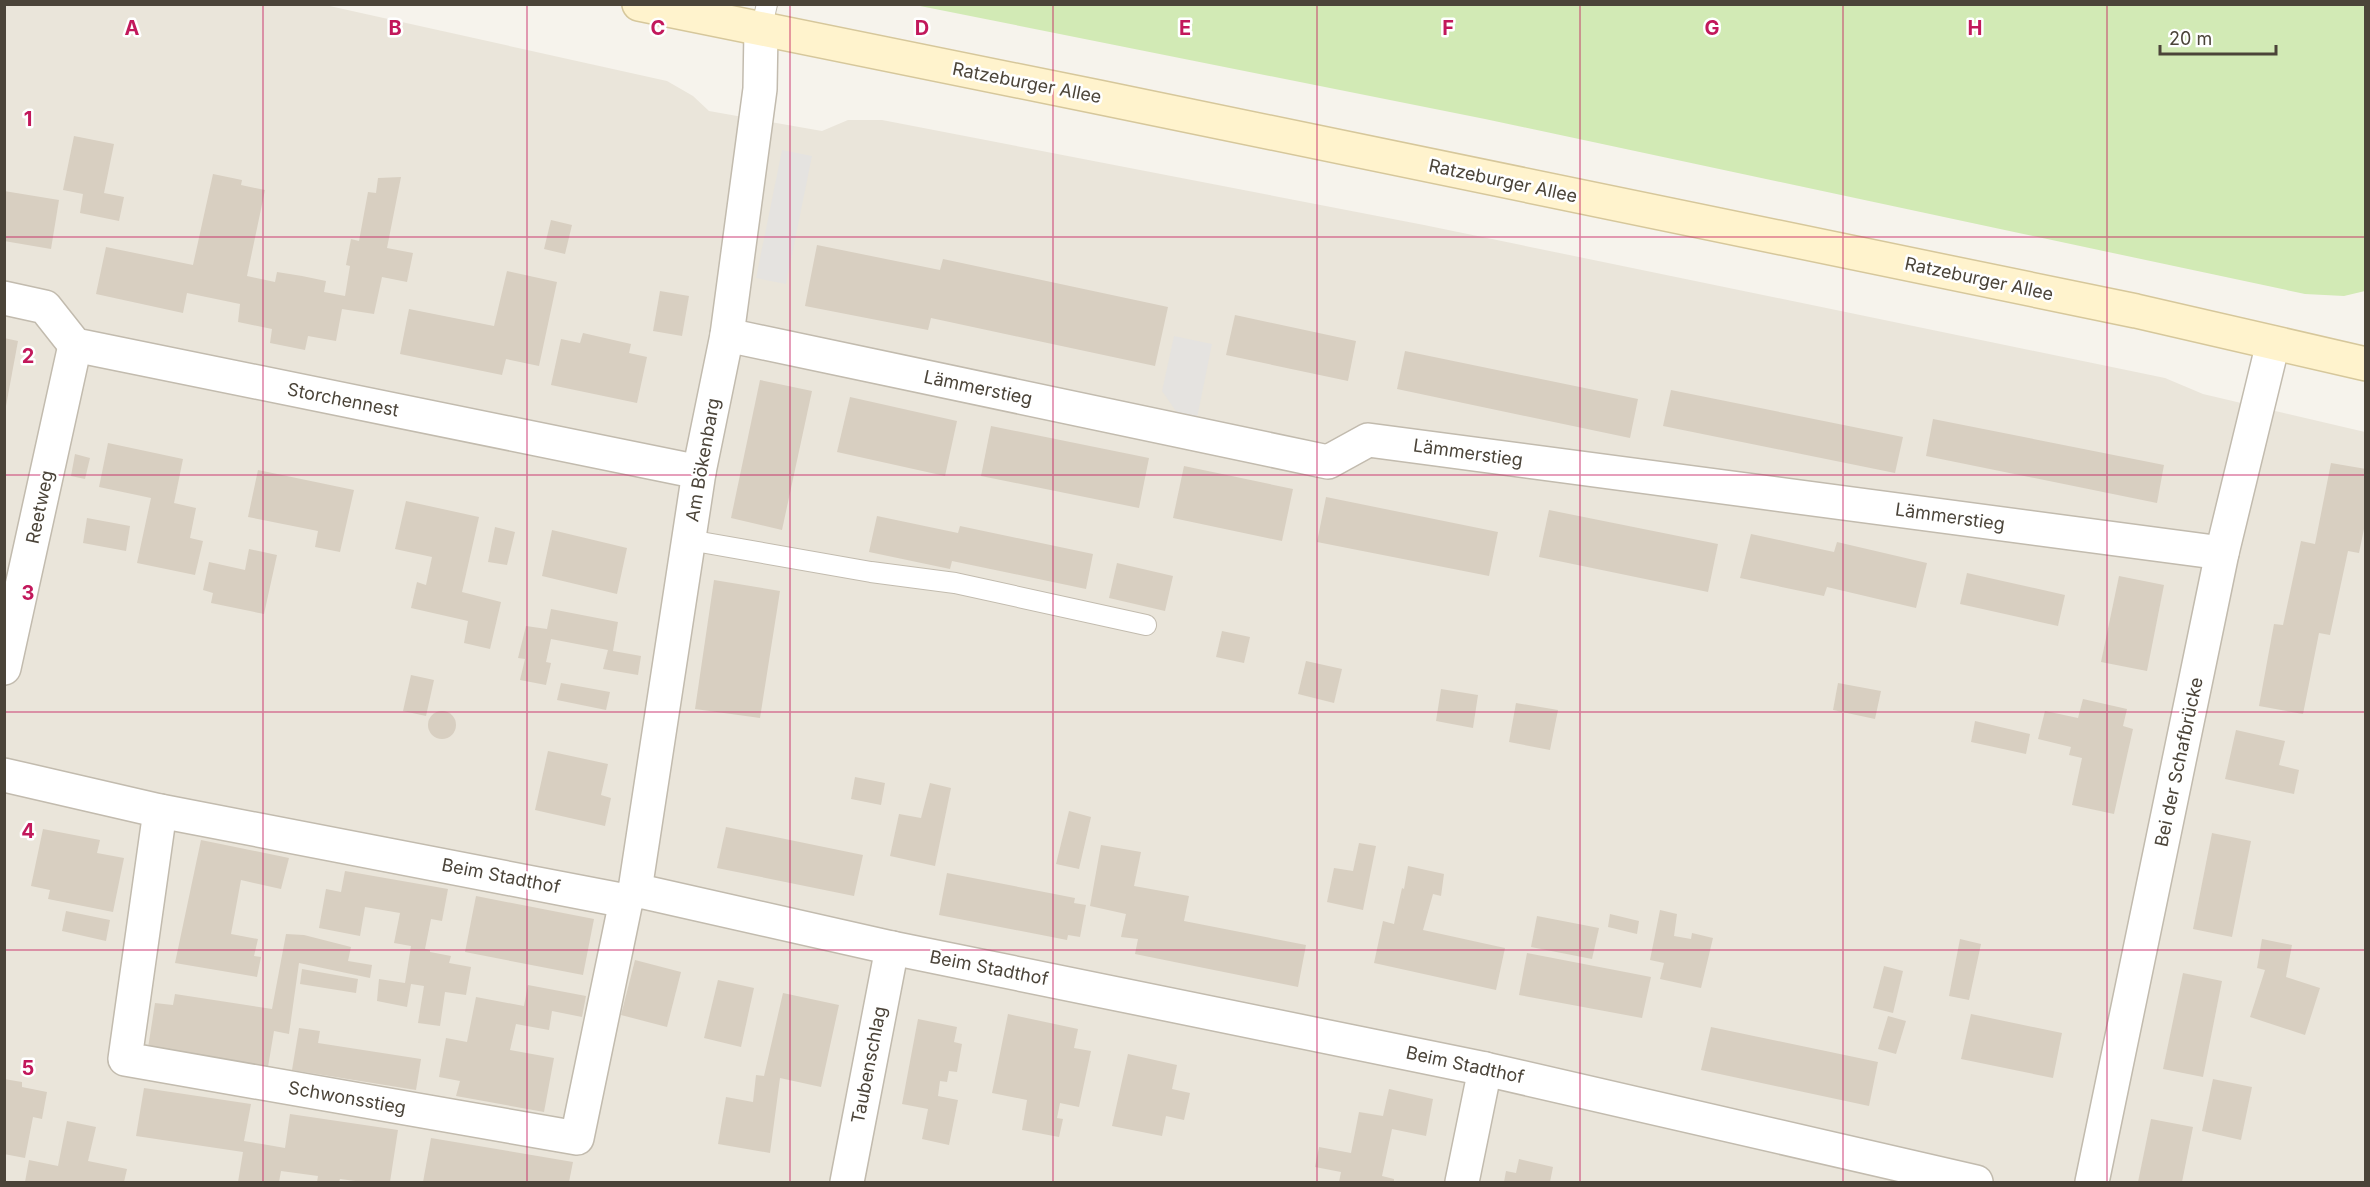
<svg xmlns="http://www.w3.org/2000/svg" width="2370" height="1187" font-family="Inter,sans-serif">
	<style>
		.residential { fill: #eae5da }
		.green { fill: #d2eab5 }
		.parking { fill: #e5e3e0 }
		.building { fill: #d8cfc1 }
		.lines { fill: none; stroke-linecap: round; stroke-linejoin: round }
		.lane-casing { stroke: #c2bbae; stroke-width: 22 }
		.street-casing { stroke: #c2bbae; stroke-width: 36 }
		.secondary-casing { stroke: #d6c79b; stroke-width: 36 }
		.lane { stroke: #fff; stroke-width: 20 }
		.street { stroke: #fff; stroke-width: 33 }
		.secondary { stroke: #fff3cd; stroke-width: 33 }
		.grid { fill: none; stroke: #c2185b; stroke-width: 1.5; stroke-opacity: 0.55 }
		.labels { text-anchor: middle; stroke-width: 5; stroke-linejoin: round; paint-order: stroke }
		.street-label { font-size: 18px; fill: #4b4439; stroke: #fff }
		.grid-label { font-size: 20px; text-anchor: middle; font-weight: bold; fill: #c2185b; stroke: #fff; stroke-width: 5; stroke-linejoin: round; paint-order: stroke }
	</style>
	<rect width="100%" height="100%" fill="#f6f3ec"/>
	<!-- residential -->
	<path class="residential" d="M5 5H325L667 81 693 96 709 111 822 131 848 120H882L1424 225 2165 378 2203 394 2365 432V1182H5Z"/>
	<!-- green -->
	<path class="green" d="M915 5H2365V291L2344 296 2305 294 1485 119Z"/>
	<!-- parking -->
	<g class="parking">
		<path d="M782 150 812 156 786 284 756 278Z"/>
		<path d="M1174 336 1212 344 1197 418 1178 414 1162 391Z"/>
	</g>
	<!-- building -->
	<g class="building">
		<path d="M74 136 114 144 104 193 124 197 119 221 80 213 83 194 63 190Z"/>
		<path d="M213 174 242 180 241 185 265 190 247 276 275 282 277 272 302 276 326 281 324 292 345 296 350 266 346 265 351 239 359 241 368 192 376 193 378 178 401 177 387 248 413 253 407 282 382 277 374 314 342 309 336 341 308 336 305 350 270 343 272 329 238 322 240 304 187 293 183 313 96 294 106 247 193 265Z"/>
		<path d="M4 191 59 200 51 249 4 241Z"/>
		<path d="M551 220 572 225 565 254 544 249Z"/>
		<path d="M817 245 940 270 943 259 1168 307 1155 366 931 318 928 330 805 306Z"/>
		<path d="M507 271 557 282 539 366 506 359 502 375 400 354 409 309 494 326Z"/>
		<path d="M660 291 689 296 682 336 653 331Z"/>
		<path d="M1235 315 1356 341 1348 381 1226 355Z"/>
		<path d="M583 333 631 344 629 353 647 357 637 403 551 385 561 339 580 343Z"/>
		<path d="M4 338 18 341 6 406H4Z"/>
		<path d="M1405 351 1638 399 1630 438 1397 389Z"/>
		<path d="M760 380 812 391 782 530 731 518Z"/>
		<path d="M1671 390 1903 437 1895 473 1663 426Z"/>
		<path d="M850 397 957 421 945 476 837 452Z"/>
		<path d="M1933 419 2164 465 2157 503 1926 456Z"/>
		<path d="M991 426 1149 458 1139 508 981 476Z"/>
		<path d="M108 443 183 459 174 503 196 508 190 538 203 541 195 575 137 563 151 498 99 487Z"/>
		<path d="M75 454 90 458 85 479 71 476Z"/>
		<path d="M2331 463 2366 469V519L2359 553 2348 551 2330 635 2319 633 2303 714 2259 706 2274 624 2283 625 2301 541 2315 544Z"/>
		<path d="M1184 466 1293 489 1282 541 1173 518Z"/>
		<path d="M258 470 354 490 340 552 315 547 318 531 248 517Z"/>
		<path d="M1326 497 1498 532 1489 576 1317 542Z"/>
		<path d="M406 501 479 517 462 592 501 602 490 649 464 643 468 621 411 608 417 582 426 585 432 557 395 549Z"/>
		<path d="M1549 510 1718 544 1708 592 1539 557Z"/>
		<path d="M877 516 958 533 960 526 1093 554 1086 589 952 561 950 569 869 552Z"/>
		<path d="M87 518 130 526 126 551 83 543Z"/>
		<path d="M495 527 515 532 507 565 488 562Z"/>
		<path d="M552 530 627 548 617 594 542 576Z"/>
		<path d="M1751 534 1834 552 1837 542 1927 563 1916 608 1827 587 1824 596 1740 578Z"/>
		<path d="M249 549 277 555 264 614 211 603 213 593 203 590 209 562 245 570Z"/>
		<path d="M1117 563 1173 576 1165 611 1109 598Z"/>
		<path d="M1967 573 2065 595 2058 626 1960 604Z"/>
		<path d="M2119 576 2164 585 2147 671 2101 662Z"/>
		<path d="M714 580 780 591 760 718 695 709Z"/>
		<path d="M551 609 618 622 613 651 641 656 638 675 603 669 608 650 551 639 546 662 551 663 546 685 520 680 525 659 518 658 526 626 547 629Z"/>
		<path d="M1222 631 1250 637 1244 663 1216 657Z"/>
		<path d="M1306 661 1342 669 1334 703 1298 694Z"/>
		<path d="M411 675 434 680 426 716 403 711Z"/>
		<path d="M561 683 610 692 606 710 557 700Z"/>
		<path d="M1838 683 1881 691 1875 719 1833 710Z"/>
		<path d="M1441 689 1478 695 1473 728 1436 721Z"/>
		<path d="M2083 699 2127 709 2123 726 2133 729 2114 814 2072 805 2082 758 2069 755 2071 747 2038 739 2045 711 2078 718Z"/>
		<path d="M1516 703 1558 710 1550 750 1509 742Z"/>
		<circle cx="442" cy="725" r="14"/>
		<path d="M1975 721 2030 734 2026 754 1971 742Z"/>
		<path d="M2236 730 2285 741 2279 765 2299 770 2294 794 2225 779Z"/>
		<path d="M548 751 608 764 601 795 611 798 605 826 535 810Z"/>
		<path d="M855 777 885 783 881 805 851 799Z"/>
		<path d="M930 783 951 788 935 866 890 856 899 814 921 818Z"/>
		<path d="M1069 811 1091 817 1079 869 1056 864Z"/>
		<path d="M726 827 863 855 854 896 717 868Z"/>
		<path d="M43 829 100 840 97 853 124 858 113 912 48 899 50 890 31 886Z"/>
		<path d="M2212 833 2251 841 2232 937 2193 929Z"/>
		<path d="M201 840 289 858 281 889 241 880 231 934 258 939 254 956 261 957 257 977 175 963Z"/>
		<path d="M1359 843 1376 846 1363 910 1327 902 1334 868 1353 871Z"/>
		<path d="M1101 845 1141 852 1134 886 1189 896 1184 921 1306 945 1298 987 1135 954 1138 939 1121 937 1126 914 1090 906Z"/>
		<path d="M1408 866 1444 874 1441 896 1433 894 1423 930 1505 948 1496 990 1374 963 1383 921 1394 924 1402 888 1404 889Z"/>
		<path d="M345 871 448 889 442 921 431 919 425 949 430 950V952L451 956 449 963 471 967 466 995 445 992 440 1026 418 1023 424 986 411 984 407 1007 377 1001 379 979 405 983 411 946 394 943 400 913 365 907 360 936 319 928 326 889 341 892Z"/>
		<path d="M947 873 1075 898 1074 903 1086 905 1080 937 1068 935 1067 940 939 915Z"/>
		<path d="M476 896 594 919 583 975 465 952Z"/>
		<path d="M1660 910 1677 914 1674 936 1691 939 1692 933 1713 938 1701 988 1660 979 1664 963 1650 960Z"/>
		<path d="M66 911 110 920 106 941 62 931Z"/>
		<path d="M1610 914 1639 921 1637 934 1608 927Z"/>
		<path d="M1537 916 1599 928 1592 959 1531 947Z"/>
		<path d="M286 934 304 935 351 947 348 961 372 965 370 978 299 963 289 1034 274 1031 268 1067 148 1048 155 1003 173 1005 175 994 272 1009Z"/>
		<path d="M1960 939 1981 944 1969 1000 1949 996Z"/>
		<path d="M2262 939 2292 945 2286 977 2320 988 2305 1035 2250 1017 2265 970 2257 968Z"/>
		<path d="M1527 953 1651 977 1642 1018 1519 995Z"/>
		<path d="M635 960 681 972 667 1027 621 1015Z"/>
		<path d="M1884 966 1903 971 1893 1013 1873 1008Z"/>
		<path d="M302 969 358 979 356 993 300 984Z"/>
		<path d="M2183 973 2222 981 2203 1077 2163 1069Z"/>
		<path d="M718 980 754 988 741 1047 704 1038Z"/>
		<path d="M528 985 586 996 582 1017 552 1011 549 1030 516 1024 510 1050 554 1058 544 1112 456 1096 460 1081 439 1077 446 1038 467 1042 476 997 524 1006Z"/>
		<path d="M783 993 839 1005 821 1087 780 1078 770 1153 718 1144 726 1097 753 1102 756 1075 764 1076Z"/>
		<path d="M1008 1014 1078 1029 1074 1048 1091 1051 1079 1107 1060 1103 1057 1118 1063 1119 1059 1137 1022 1130 1027 1100 992 1093Z"/>
		<path d="M1971 1014 2062 1033 2053 1078 1961 1059Z"/>
		<path d="M1888 1016 1906 1021 1896 1054 1878 1049Z"/>
		<path d="M918 1019 957 1027 954 1042 962 1044 957 1072 949 1071 947 1082 940 1081 938 1096 958 1100 949 1145 922 1139 928 1109 902 1104Z"/>
		<path d="M1711 1027 1878 1062 1869 1106 1701 1070Z"/>
		<path d="M299 1028 320 1031 318 1043 421 1059 416 1090 292 1070Z"/>
		<path d="M1128 1054 1177 1065 1172 1089 1190 1093 1184 1120 1166 1116 1162 1136 1112 1126Z"/>
		<path d="M4 1079 22 1082V1087L47 1092 42 1119 33 1117 25 1158 4 1154Z"/>
		<path d="M2213 1079 2252 1087 2241 1140 2202 1131Z"/>
		<path d="M144 1088 251 1104 244 1141 268 1145 285 1148 290 1114 398 1130 390 1182H363L340 1179 339 1182H317L318 1176 281 1171 279 1182H238L243 1152 136 1136Z"/>
		<path d="M1389 1089 1433 1099 1426 1136 1392 1129 1382 1176 1394 1179V1182H1339L1341 1172 1315 1167 1319 1147 1351 1153 1359 1112 1383 1116Z"/>
		<path d="M2151 1119 2193 1127 2182 1182H2138Z"/>
		<path d="M67 1121 96 1127 88 1161 127 1169 124 1182H25L29 1160 58 1166Z"/>
		<path d="M431 1138 573 1162 569 1182H423Z"/>
		<path d="M1519 1159 1553 1167 1550 1182H1504L1506 1171 1516 1173Z"/>
	</g>
	<g class="lines">
		<!-- lane casing -->
		<g class="lane-casing">
			<g id="lane">
				<path d="M761 30 767 4"/>
				<path d="M689 540 871 572 955 583 1146 625"/>
			</g>
		</g>
		<!-- street casing -->
		<g class="street-casing">
			<g id="street">
				<path d="M4 298 45 307 75 345 699 472"/>
				<path d="M727 335 1328 462 1368 440 2222 553"/>
				<path d="M4 668 75 345"/>
				<path d="M4 775 160 811 626 901"/>
				<path d="M160 811 125 1059 577 1138 626 901 635 890 892 948 1485 1069 1976 1182"/>
				<path d="M635 890 699 472 727 335 760 89 761 30"/>
				<path d="M847 1182 892 948"/>
				<path d="M1462 1182 1485 1069"/>
				<path d="M2092 1182 2222 553 2273 343"/>
			</g>
		</g>
		<!-- secondary casing -->
		<g class="secondary-casing">
			<path id="secondary" d="M639 4 1098 97 2136 311 2366 364"/>
		</g>
		<!-- lane -->
		<use href="#lane" class="lane"/>
		<!-- street -->
		<use href="#street" class="street"/>
		<!-- secondary -->
		<use href="#secondary" class="secondary"/>
	</g>
	<!-- grid -->
	<path class="grid" d="M263 4V1182M527 4V1182M790 4V1182M1053 4V1182M1317 4V1182M1580 4V1182M1843 4V1182M2107 4V1182M4 237H2366M4 475H2366M4 712H2366M4 950H2366"/>
	<g class="labels">
		<!-- street labels -->
		<g class="street-label">
			<text transform="translate(1027 83) rotate(11)" y="6">Ratzeburger Allee</text>
			<text transform="translate(1503 181) rotate(12)" y="6">Ratzeburger Allee</text>
			<text transform="translate(1979 279) rotate(12)" y="6">Ratzeburger Allee</text>
			<text transform="translate(978 388) rotate(12)" y="6">Lämmerstieg</text>
			<text transform="translate(343 400) rotate(11)" y="6">Storchennest</text>
			<text transform="translate(1468 453) rotate(8)" y="6">Lämmerstieg</text>
			<text transform="translate(703 460) rotate(-80)" y="6">Am Bökenbarg</text>
			<text transform="translate(40 507) rotate(-78)" y="6">Reetweg</text>
			<text transform="translate(1950 517) rotate(8)" y="6">Lämmerstieg</text>
			<text transform="translate(2179 762) rotate(-78)" y="6">Bei der Schafbrücke</text>
			<text transform="translate(501 876) rotate(11)" y="6">Beim Stadthof</text>
			<text transform="translate(989 968) rotate(11)" y="6">Beim Stadthof</text>
			<text transform="translate(869 1065) rotate(-79)" y="6">Taubenschlag</text>
			<text transform="translate(1465 1065) rotate(12)" y="6">Beim Stadthof</text>
			<text transform="translate(347 1098) rotate(10)" y="6">Schwonsstieg</text>
		</g>
	</g>
	<g class="grid-label">
		<text x="132" y="35">A</text>
		<text x="395" y="35">B</text>
		<text x="658" y="35">C</text>
		<text x="922" y="35">D</text>
		<text x="1185" y="35">E</text>
		<text x="1448" y="35">F</text>
		<text x="1712" y="35">G</text>
		<text x="1975" y="35">H</text>
		<text x="28" y="126">1</text>
		<text x="28" y="363">2</text>
		<text x="28" y="600">3</text>
		<text x="28" y="838">4</text>
		<text x="28" y="1075">5</text>
	</g>
	<!-- border -->
	<rect width="2370" height="1187" fill="none" stroke="#4b4439" stroke-width="12"/>
	<!-- scale -->
	<path d="M2160 45v9h116v-9" fill="none" stroke="#4b4439" stroke-width="3"/>
	<text x="2169" y="45" font-size="18" fill="#4b4439" stroke="#ffffff" stroke-width="4.5" paint-order="stroke">20 m</text>
</svg>
